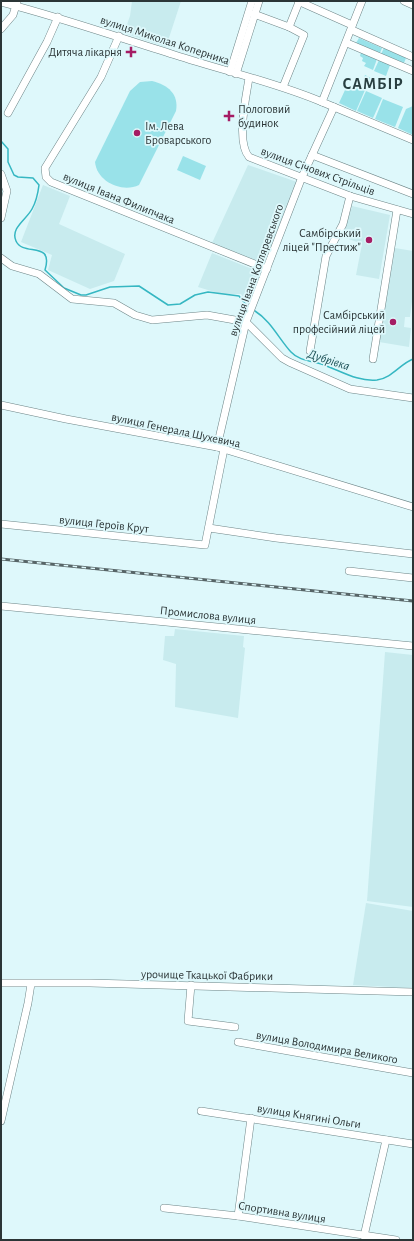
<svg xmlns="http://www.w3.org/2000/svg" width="414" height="1241" font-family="'Alegreya Sans',sans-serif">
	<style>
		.built { fill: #c8ebee }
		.green { fill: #99e2e9 }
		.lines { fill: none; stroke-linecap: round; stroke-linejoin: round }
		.stream { stroke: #36b7c2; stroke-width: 1.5 }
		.minor-casing { stroke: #6d8587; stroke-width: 8 }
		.minor { stroke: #fff; stroke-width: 7 }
		.rail-casing { stroke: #576567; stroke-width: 3 }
		.rail { stroke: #def8fb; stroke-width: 1.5; stroke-dasharray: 4.5; stroke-linecap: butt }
		.poi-dot { fill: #a51c64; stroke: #def8fb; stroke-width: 1.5 }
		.labels { text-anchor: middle; stroke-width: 3.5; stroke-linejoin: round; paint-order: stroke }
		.street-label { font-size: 12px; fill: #2b3536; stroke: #def8fb }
		.poi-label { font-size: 12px; fill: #2b3536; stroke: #def8fb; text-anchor: end }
		.water-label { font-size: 13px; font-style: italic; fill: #205459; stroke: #def8fb }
		.district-label { font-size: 16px; font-weight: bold; letter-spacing: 1px; fill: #293f41; stroke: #def8fb }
	</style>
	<rect width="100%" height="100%" fill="#def8fb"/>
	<!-- built -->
	<g class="built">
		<path d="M132 1H181L166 47 124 33 130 16Z"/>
		<path d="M248 165 297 182 265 264 212 243Z"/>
		<path d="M43 185 70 196 59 224 125 254 114 281 90 289 48 270 52 255 21 242Z"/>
		<path d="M352 206 390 215 379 279 356 275 362 244 341 236 345 229Z"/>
		<path d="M395 248 413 251V294L410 317H405L404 327 411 328 409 347 379 342Z"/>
		<path d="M212 253 262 273 249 305 241 294H221L198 287Z"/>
		<path d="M175 629 244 636 243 647 245 648 238 718 175 707 176 664 163 660 165 636H174Z"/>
		<path d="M385 652 413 655V907L367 901Z"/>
		<path d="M366 903 413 911V988L353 985Z"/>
	</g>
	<!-- green -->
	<g class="green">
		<path d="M359 38 382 48 380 53 356 43Z"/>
		<path d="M384 48 406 58 404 63 381 54Z"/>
		<path d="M361 52 377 59 373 70 364 66 366 63 362 61 363 58 360 56Z"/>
		<path d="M379 60 390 65 386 76 374 71Z"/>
		<path d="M365 75 375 80 376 83 373 85 363 80Z"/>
		<path d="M152 81C168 85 179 94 176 111L139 185C122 193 97 182 95 162L130 91 140 82Z"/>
		<path d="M356 86 365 90 356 111 339 103 345 90 349 91 350 88 354 90Z"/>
		<path d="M366 91 382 98 373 118 357 111Z"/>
		<path d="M383 99 403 107 395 127 375 119Z"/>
		<path d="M413 106V135L398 128 406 109Z"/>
		<path d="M183 156 206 166 200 180 177 170Z"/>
	</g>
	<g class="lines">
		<!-- stream -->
		<g class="stream">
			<path d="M1 141 8 149V162L14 175 18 177 33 178 39 185C38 193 36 202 32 209 27 219 10 228 16 241 23 257 54 240 45 270L64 288 81 295H86L110 287 139 286 168 305 180 304 195 295 208 292 239 296 248 307"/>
			<path d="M255 311C271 321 279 339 291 352 299 361 313 361 324 365 341 371 358 382 377 380 392 378 400 364 413 359"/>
		</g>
		<!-- minor casing -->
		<g class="minor-casing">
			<g id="minor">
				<path d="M298 1 352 25"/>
				<path d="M362 1 322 102 413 140"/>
				<path d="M404 1 413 5"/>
				<path d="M1 2C60 17 117 37 175 55 224 71 275 82 322 102"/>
				<path d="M254 14 289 27 304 35 283 87"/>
				<path d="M289 27 299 2"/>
				<path d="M1 29 13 15 17 2"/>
				<path d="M352 30 413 57"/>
				<path d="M119 36 101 77 45 168 46 177 51 182 267 269"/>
				<path d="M347 43 413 71"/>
				<path d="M230 72 252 1"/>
				<path d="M236 74 259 1"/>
				<path d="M249 78C246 97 236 142 249 157L350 196 413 214"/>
				<path d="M8 113 47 42 58 17"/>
				<path d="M312 155 413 194"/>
				<path d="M1 174 7 191 1 218"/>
				<path d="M1 258 12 266 39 274 72 299 114 303 135 315 152 320 207 315 246 322 282 358 289 362 350 389 413 398"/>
				<path d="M310 351 326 256 343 224 350 196"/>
				<path d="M373 359 397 210"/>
				<path d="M1 405 66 419 217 447 413 507"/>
				<path d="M217 447 246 322 302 177 334 107"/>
				<path d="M1 524 205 545 224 449"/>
				<path d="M209 528 276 538 413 554"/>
				<path d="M349 571 413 578"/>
				<path d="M1 606 413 646"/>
				<path d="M1 983H90L413 992"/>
				<path d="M191 985 188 1021 235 1027"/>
				<path d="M238 1042 413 1073"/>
				<path d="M201 1111 413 1144"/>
				<path d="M1 1121 28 1003 31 984"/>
				<path d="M164 1208 238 1216 396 1240"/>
				<path d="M238 1216 251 1118"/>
				<path d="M364 1236 386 1140"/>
			</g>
		</g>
		<!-- minor -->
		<use href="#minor" class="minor"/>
		<!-- rail casing -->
		<g class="rail-casing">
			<path id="rail" d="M1 559 413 601"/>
		</g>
		<!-- rail -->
		<use href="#rail" class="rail"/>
	</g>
	<!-- markers -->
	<g class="poi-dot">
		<path d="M129 46h4v4h4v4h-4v4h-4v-4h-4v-4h4z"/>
		<path d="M227 110h4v4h4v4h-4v4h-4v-4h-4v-4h4z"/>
		<circle cx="137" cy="133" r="4"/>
		<circle cx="369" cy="240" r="4"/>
		<circle cx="393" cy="322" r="4"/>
	</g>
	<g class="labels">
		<!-- street labels -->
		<g class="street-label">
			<text transform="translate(165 40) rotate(18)" y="4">вулиця Миколая Коперника</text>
			<text transform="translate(318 171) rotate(20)" y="4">вулиця Січових Стрільців</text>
			<text transform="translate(119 198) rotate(22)" y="4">вулиця Івана Филипчака</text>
			<text transform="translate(256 270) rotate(-70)" y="4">вулиця Івана Котляревського</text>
			<text transform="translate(176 430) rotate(12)" y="4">вулиця Генерала Шухевича</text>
			<text transform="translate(104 524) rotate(6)" y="4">вулиця Героїв Крут</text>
			<text transform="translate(208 615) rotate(6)" y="4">Промислова вулиця</text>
			<text transform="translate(207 975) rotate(1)" y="4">урочище Ткацької Фабрики</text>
			<text transform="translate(327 1047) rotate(10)" y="4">вулиця Володимира Великого</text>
			<text transform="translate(309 1116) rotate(9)" y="4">вулиця Княгині Ольги</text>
			<text transform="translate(282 1212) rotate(9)" y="4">Спортивна вулиця</text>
		</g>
		<!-- poi labels -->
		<g class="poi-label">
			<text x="122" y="56">Дитяча лікарня</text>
			<text x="238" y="113" text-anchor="start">Пологовий<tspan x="238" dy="14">будинок</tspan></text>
			<text x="145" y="130" text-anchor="start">Ім. Лева<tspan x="145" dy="14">Броварського</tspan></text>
			<text x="361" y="237">Самбірський<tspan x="361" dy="14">ліцей "Престиж"</tspan></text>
			<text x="385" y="319">Самбірський<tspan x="385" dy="14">професійний ліцей</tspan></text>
		</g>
		<!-- water labels -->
		<g class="water-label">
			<text transform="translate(329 359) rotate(18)" y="5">Дубрівка</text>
		</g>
		<!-- district labels -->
		<g class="district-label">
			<text x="373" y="89">САМБІР</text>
		</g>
	</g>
	<!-- border -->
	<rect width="414" height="1241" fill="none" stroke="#2b3536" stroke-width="4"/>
</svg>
